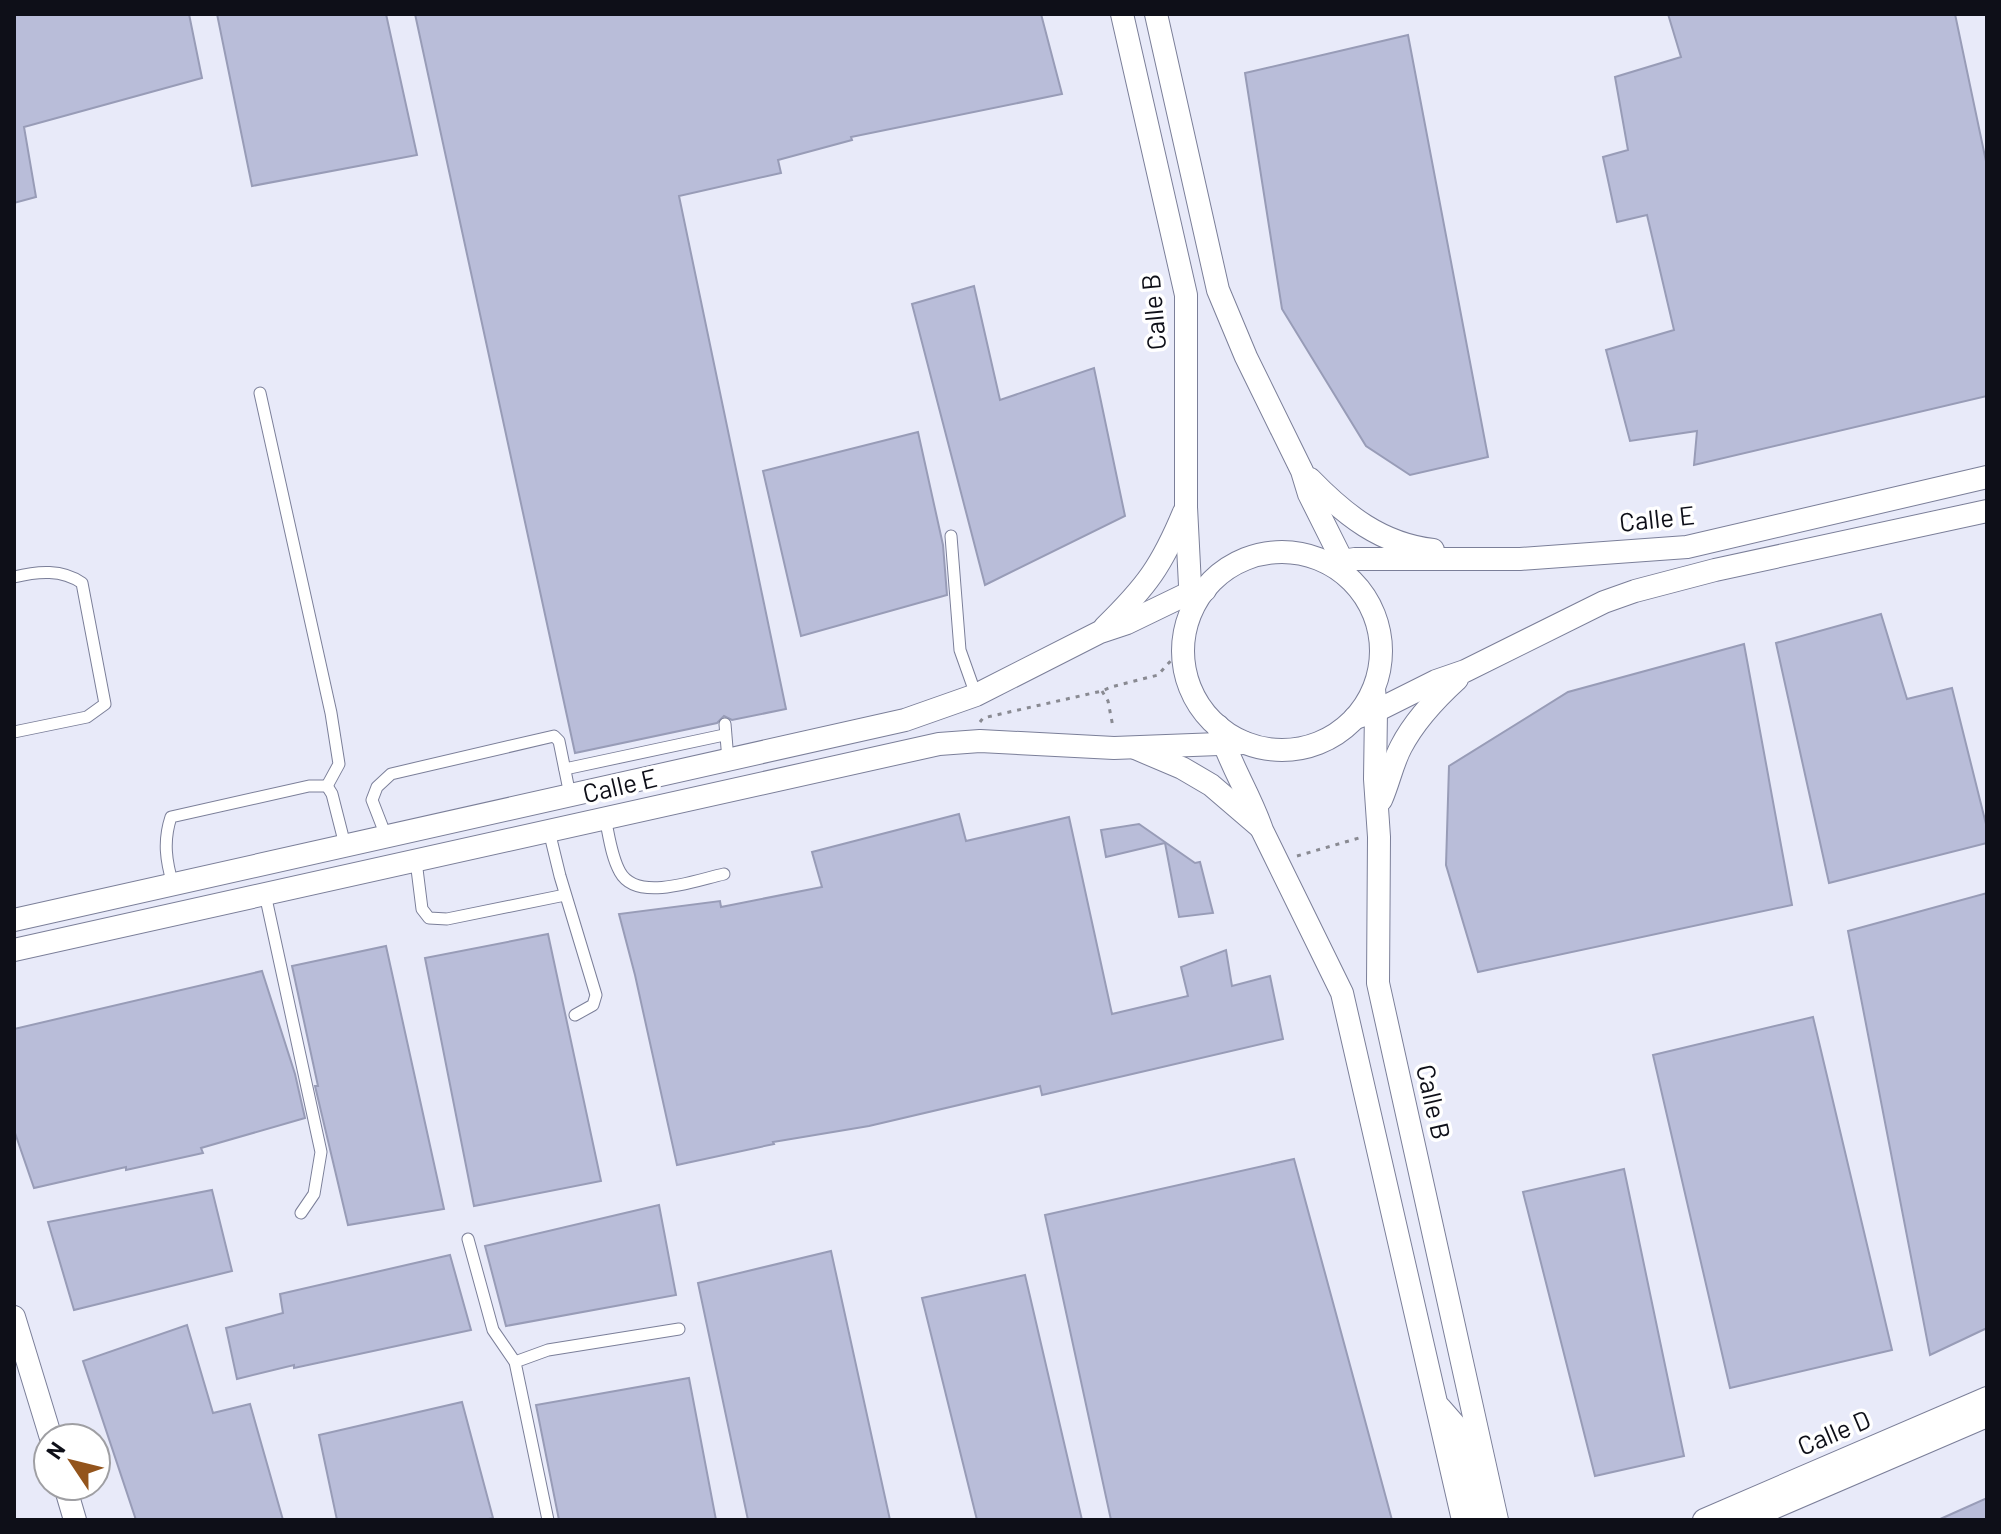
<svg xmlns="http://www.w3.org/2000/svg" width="2001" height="1534" font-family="Barlow,sans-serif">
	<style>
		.built { fill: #e8eaf9; fill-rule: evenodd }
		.building { fill: #b9bdd9; stroke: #989cb7; stroke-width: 2 }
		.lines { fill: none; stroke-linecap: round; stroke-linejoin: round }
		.service-casing { stroke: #7b7f99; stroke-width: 13 }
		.minor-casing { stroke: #7b7f99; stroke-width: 24 }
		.path { stroke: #898a92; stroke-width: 3; stroke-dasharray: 4 6; stroke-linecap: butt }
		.service { stroke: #fff; stroke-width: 11 }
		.minor { stroke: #fff; stroke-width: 22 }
		.labels { text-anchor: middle; stroke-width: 7; stroke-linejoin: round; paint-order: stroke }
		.street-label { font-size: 26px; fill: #0e0f18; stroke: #fff }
	</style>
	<rect width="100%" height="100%" fill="#f4f5fb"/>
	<!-- built -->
	<path class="built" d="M14 14H1987V1520H14ZM48 1438H96V1486H48Z"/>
	<!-- building -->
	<g class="building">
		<path d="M14 14H189L202 78 24 127 36 197 14 203Z"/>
		<path d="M217 14H386L417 155 252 186Z"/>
		<path d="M415 14H1041L1062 94 851 137 852 140 778 160 781 173 679 196 786 709 732 720 724 716 717 723 575 753Z"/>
		<path d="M1668 14H1955L1987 166V396L1694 465 1697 431 1630 441 1606 350 1674 330 1647 215 1617 222 1603 157 1628 150 1615 77 1681 57Z"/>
		<path d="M1408 35 1488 457 1410 475 1366 446 1282 309 1245 73Z"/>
		<path d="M974 286 1000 400 1094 368 1125 516 985 585 912 304Z"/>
		<path d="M918 432 943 545 947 595 801 636 763 471Z"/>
		<path d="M1881 614 1907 699 1952 688 1987 828V843L1829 883 1776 643Z"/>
		<path d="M1744 644 1792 905 1478 972 1446 865 1449 766 1568 692Z"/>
		<path d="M959 814 966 841 1069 817 1112 1014 1188 996 1181 967 1226 950 1232 986 1270 976 1283 1039 1042 1095 1040 1086 869 1126 773 1142 774 1144 677 1165 635 975 619 914 720 901 721 907 822 887 812 852Z"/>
		<path d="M1139 824 1195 863 1200 862 1213 913 1179 917 1165 843 1106 857 1101 830Z"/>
		<path d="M1987 893V1328L1930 1355 1848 931Z"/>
		<path d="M548 934 601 1181 474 1206 425 958Z"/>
		<path d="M386 946 444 1209 348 1225 315 1086H318L292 966Z"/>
		<path d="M262 971 295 1074 305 1118 201 1148 203 1153 126 1170V1167L34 1188 14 1130V1029Z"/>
		<path d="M1813 1017 1892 1350 1730 1388 1653 1055Z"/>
		<path d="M1294 1159 1392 1520H1111L1045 1215Z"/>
		<path d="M1624 1169 1684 1456 1595 1476 1523 1192Z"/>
		<path d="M212 1190 232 1271 74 1310 48 1222Z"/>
		<path d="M659 1205 676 1295 506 1326 485 1246Z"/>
		<path d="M831 1251 890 1520H748L698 1283Z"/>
		<path d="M450 1255 471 1330 294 1368V1365L237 1379 226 1328 283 1313 280 1294Z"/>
		<path d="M1025 1275 1082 1520H977L922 1298Z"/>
		<path d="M187 1325 213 1413 250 1404 283 1520H136L83 1361Z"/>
		<path d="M689 1378 716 1520H559L536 1405Z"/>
		<path d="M462 1402 493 1518 484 1520H337L319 1435Z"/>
		<path d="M1987 1498V1520H1938Z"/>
	</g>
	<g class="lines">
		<!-- service casing -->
		<g class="service-casing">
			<g id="service">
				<path d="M260 393 331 713 339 764 327 786"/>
				<path d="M951 536 960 650 976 695"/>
				<path d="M14 577C38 571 62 569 82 583L105 704 87 717 14 732"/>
				<path d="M725 724 728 760"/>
				<path d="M565 769 724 735"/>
				<path d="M327 786 332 794 345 845"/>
				<path d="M605 818C609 835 611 856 620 872 637 903 696 880 724 874"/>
				<path d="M549 831 560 876 596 995 593 1005 575 1015"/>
				<path d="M386 836 372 800 377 787 391 774 554 736 559 741 570 795"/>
				<path d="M416 861 422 909 429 918 447 919 565 895"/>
				<path d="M173 885C166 861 163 841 171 817L309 786H327"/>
				<path d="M265 894 321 1152 314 1194 301 1213"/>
				<path d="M468 1239 493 1330 515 1362"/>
				<path d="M548 1520 515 1362 548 1350 679 1329"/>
			</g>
		</g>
		<!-- minor casing -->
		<g class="minor-casing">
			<g id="minor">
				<path d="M1122 14 1186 295V507L1191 605"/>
				<path d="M1156 14 1218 290 1246 357 1302 471 1309 494 1339 554 1345 574"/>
				<path d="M1310 479C1345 515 1381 544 1433 550"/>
				<circle cx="1282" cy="651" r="99"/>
				<path d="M1328 563 1355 559H1520L1687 547 1987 477"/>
				<path d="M1105 627C1147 586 1162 565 1184 512"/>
				<path d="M1374 689 1376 711 1375 779 1379 837 1378 983 1497 1520"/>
				<path d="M1355 718 1376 711 1436 681 1465 671 1604 602 1635 591 1715 570 1987 511"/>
				<path d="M1218 726C1228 762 1250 794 1262 830L1342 993 1463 1520"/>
				<path d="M1135 748 1182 768 1211 785 1260 827"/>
				<path d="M1381 800C1389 782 1392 764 1401 747 1415 720 1435 699 1457 679"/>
				<path d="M14 920 905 720 976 695 1100 632 1127 623 1189 593 1205 590"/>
				<path d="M14 950 939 744 980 741 1114 748 1245 743"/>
				<path d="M14 1317 51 1438"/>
				<path d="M1440 1408 1461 1432 1479 1520"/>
				<path d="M65 1486 75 1520"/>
				<path d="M1704 1520 1987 1398"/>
				<path d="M1745 1520 1987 1416"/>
			</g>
		</g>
		<!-- path -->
		<g class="path">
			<path d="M1102 691 1108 701 1113 727"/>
			<path d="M980 722 983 718 1102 691 1111 687 1158 675 1184 646"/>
			<path d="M1297 856 1359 838"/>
		</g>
		<!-- service -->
		<use href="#service" class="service"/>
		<!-- minor -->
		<use href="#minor" class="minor"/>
	</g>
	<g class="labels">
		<!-- street labels -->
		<g class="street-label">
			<text transform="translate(1154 312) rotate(-95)" y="9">Calle B</text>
			<text transform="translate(1657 519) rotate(-6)" y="9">Calle E</text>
			<text transform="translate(620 786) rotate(-13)" y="9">Calle E</text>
			<text transform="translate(1433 1102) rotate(77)" y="9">Calle B</text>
			<text transform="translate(1834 1433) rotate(-23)" y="9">Calle D</text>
		</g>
	</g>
	<!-- border -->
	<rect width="2001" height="1534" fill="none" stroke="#0e0f18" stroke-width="32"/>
	<!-- north arrow -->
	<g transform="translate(72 1462) rotate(305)"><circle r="38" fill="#ffffff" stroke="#9f9fa3" stroke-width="2"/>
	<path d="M0-6L14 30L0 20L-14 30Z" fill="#93541c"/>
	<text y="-12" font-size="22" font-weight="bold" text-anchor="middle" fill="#0e0f18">N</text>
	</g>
</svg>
